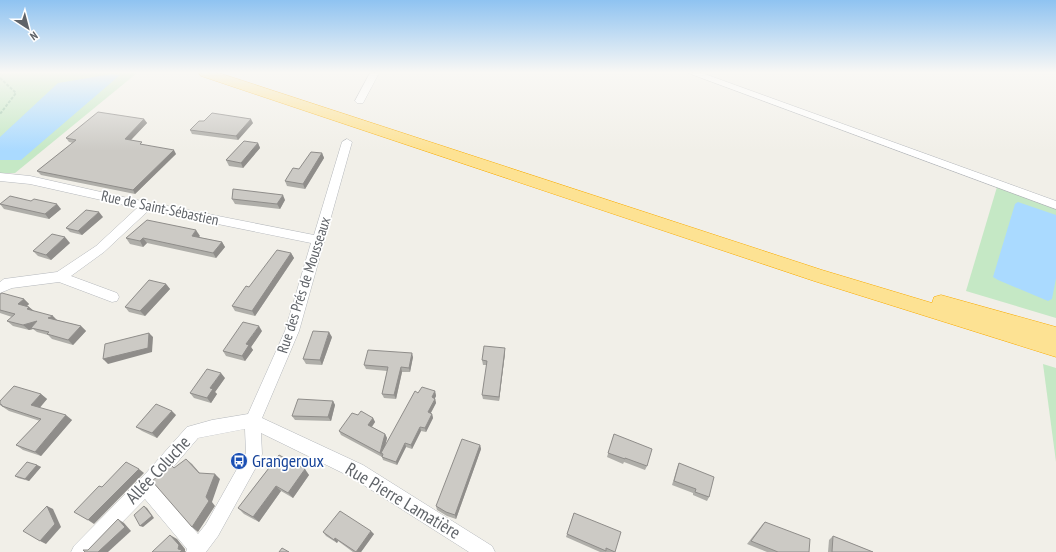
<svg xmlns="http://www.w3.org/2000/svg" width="1056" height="552" font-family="'PT Sans Narrow',sans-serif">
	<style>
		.green { fill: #c5e8c5 }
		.water { fill: #aadaff }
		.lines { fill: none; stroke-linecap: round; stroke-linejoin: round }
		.minor-casing { stroke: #b5b8bc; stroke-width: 1 }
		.highway-casing { stroke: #f9ab00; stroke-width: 1 }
		.path { stroke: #9cc7a9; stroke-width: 2; stroke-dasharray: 3 1.5; stroke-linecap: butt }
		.minor { fill: #fff; fill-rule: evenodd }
		.highway { fill: #fde293; fill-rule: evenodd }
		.wall { fill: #afaea9 }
		.shaded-wall { fill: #8f8d8a }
		.building { fill: #cccac5; stroke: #8f8d8a }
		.labels { text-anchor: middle; stroke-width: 3.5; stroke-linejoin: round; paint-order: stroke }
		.street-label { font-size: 15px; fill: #5f6368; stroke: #fff }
		.near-transit-label { font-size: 18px; fill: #164399; stroke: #fff; text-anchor: start }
		.near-street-label { font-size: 18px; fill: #5f6368; stroke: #fff }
	</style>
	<rect width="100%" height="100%" fill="#f1efe8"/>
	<!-- green -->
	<g class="green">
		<path d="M0 73H137L15 173H0Z"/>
		<path d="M997 187 1056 209V318L966 291Z"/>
		<path d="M1043 364 1056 368V462Z"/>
	</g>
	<!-- water -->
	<g class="water">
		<path d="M112 74 120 75 21 160H0V137L58 83Z"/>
		<path d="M1018 202 1056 215V278L1052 299 1048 301 998 280 993 277 1015 204Z"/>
	</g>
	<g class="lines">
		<!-- minor casing -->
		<g class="minor-casing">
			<g id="minor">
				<path d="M370 73H379L363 103H357L355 101Z"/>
				<path d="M688 73H702L1056 201V209Z"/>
				<path d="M347 139 352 142 299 331 262 418 363 465 492 546 495 552H469L351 477 261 433 262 454 260 460 218 536 206 552H186L187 549 145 499 93 552H71L74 546 147 472 187 427 212 420 248 414 285 331 311 243 149 210 104 252 71 276 117 293 119 297 117 301 112 302 59 282 12 288 0 293V282L4 279 57 272 96 246 137 208 30 184 0 181V173L30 176 132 199 314 235 342 142ZM245 429 246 453 206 524 198 534 157 486 198 438Z"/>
			</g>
		</g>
		<!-- highway casing -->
		<g class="highway-casing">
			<path id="highway" d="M199 73H219L822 270 932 303 934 297 941 295 1056 327V357L814 281 201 76Z"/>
		</g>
		<!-- path -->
		<path class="path" d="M0 78 16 93 0 114"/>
		<!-- minor -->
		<use href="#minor" class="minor"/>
		<!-- highway -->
		<use href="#highway" class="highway"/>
	</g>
	<!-- wall -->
	<g class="wall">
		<path d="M144 119 147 123 131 140 144 145 176 154 135 194 41 175 37 171 73 143 69 142 66 138Z"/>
		<path d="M204 121 253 123 238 140 192 134 190 130Z"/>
		<path d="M258 143 260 148 243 168 229 166 226 160Z"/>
		<path d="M322 153 324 158 305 189 287 186 285 181 299 169Z"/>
		<path d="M232 199 285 200 280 209 235 204Z"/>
		<path d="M31 201 61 209 49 219 4 209 0 204Z"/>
		<path d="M103 217 82 235 70 232 66 228Z"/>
		<path d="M200 236 198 237 222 242 225 247 216 258 147 243 143 247 130 244 126 238Z"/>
		<path d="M70 243 51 260 38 256 33 251Z"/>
		<path d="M291 253 294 258 255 316 235 311 232 306 249 287Z"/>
		<path d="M166 284 170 289 145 316 129 312 125 307Z"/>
		<path d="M0 294 24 299 29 304 27 306 29 307 34 311 57 320 81 326 86 331 73 345 52 339 48 335 37 332 33 329 29 330 13 326 7 321 12 317 0 313Z"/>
		<path d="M262 331 251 347 253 350 245 361 226 356 223 351Z"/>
		<path d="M332 337 322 365 306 364 303 359Z"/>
		<path d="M505 353 499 401 483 399 482 395 487 365H483L482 360Z"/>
		<path d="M413 357 410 372H402L396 399 384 398 382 394 387 371 366 369 364 365Z"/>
		<path d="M225 378 215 392 217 394 211 403 194 398 190 393Z"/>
		<path d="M435 391 436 396 435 398 436 403 431 413 432 414 433 418 426 432 421 431 412 449 406 447 397 465 383 460 382 457 341 435 339 431 358 415 373 418 375 422 372 427 385 434 387 438 385 446 418 393Z"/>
		<path d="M41 394 47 399 39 408 72 420 41 456 23 450 16 445 40 421 9 411 0 405V401Z"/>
		<path d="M333 401 335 405 331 421 295 420 292 416Z"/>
		<path d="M176 415 157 438 142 431 136 427Z"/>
		<path d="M614 434 647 466 645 470 624 462 623 464 607 457Z"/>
		<path d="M480 445 481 449 456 519 447 516 437 510 436 506Z"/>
		<path d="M279 455 309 475 293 498 281 491 259 522 244 514 238 508Z"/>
		<path d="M679 463 709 497 707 501 693 495V493L672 485 677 468Z"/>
		<path d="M37 465 41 467 29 481 18 478 15 476Z"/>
		<path d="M574 513 615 552H600L566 537Z"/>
		<path d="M765 522 809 552H767L747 544 762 525Z"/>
		<path d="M323 532 374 534 361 552H353L338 541 337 543 326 536Z"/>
		<path d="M833 536 873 552H828L829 540Z"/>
	</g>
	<!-- shaded-wall -->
	<g class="shaded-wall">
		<path d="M144 119 147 123 128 143 125 139Z"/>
		<path d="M251 119 253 123 238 140 236 136Z"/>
		<path d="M258 143 260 148 243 168 241 163Z"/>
		<path d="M174 150 176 154 135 194 133 190Z"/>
		<path d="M322 153 324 158 305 189 303 184Z"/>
		<path d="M283 195 285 200 280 209 277 204Z"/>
		<path d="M57 204 61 209 49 219 45 214Z"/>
		<path d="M99 212 103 217 82 235 78 231Z"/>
		<path d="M196 230 200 236 195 241 192 236Z"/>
		<path d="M65 237 70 243 51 260 46 255Z"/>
		<path d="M143 238 147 243 143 247 140 241Z"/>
		<path d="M222 242 225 247 216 258 213 253Z"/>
		<path d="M291 253 294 258 255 316 252 311Z"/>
		<path d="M166 284 170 289 145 316 140 311Z"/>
		<path d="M24 299 29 304 24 309 18 304Z"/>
		<path d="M29 307 35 312 27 309Z"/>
		<path d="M53 316 58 321 48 318Z"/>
		<path d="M37 321 31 328 33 329 29 330 23 325Z"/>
		<path d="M81 326 86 331 73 345 68 340Z"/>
		<path d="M259 326 262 331 251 347 253 350 245 361 242 356 246 344Z"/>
		<path d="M329 332 332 337 322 365 320 360Z"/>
		<path d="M149 333 153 337 152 352 108 364 103 359Z"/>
		<path d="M505 348V353L499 401V397Z"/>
		<path d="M412 353 413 357 410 372 409 368Z"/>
		<path d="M401 367 402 372 396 399 394 395Z"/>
		<path d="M221 373 225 378 215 392 217 394 211 403 207 398 210 388Z"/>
		<path d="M435 391 436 396 433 402 432 397Z"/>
		<path d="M41 394 47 399 38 410 31 405Z"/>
		<path d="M435 399 436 403 429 416 428 412Z"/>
		<path d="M333 401 335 405 331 421 328 417Z"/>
		<path d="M172 411 176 415 157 438 152 433Z"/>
		<path d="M432 414 433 418 426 432 425 428Z"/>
		<path d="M66 415 72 420 41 456 35 452Z"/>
		<path d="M373 418 375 422 370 429 368 425Z"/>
		<path d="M420 427 421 431 412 449 411 445Z"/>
		<path d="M385 434 387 438 383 454 381 453 382 457 380 453Z"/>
		<path d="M405 443 406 447 397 465 396 462Z"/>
		<path d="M480 445 481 449 456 519 455 515Z"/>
		<path d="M186 459 192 464 204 478 199 473Z"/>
		<path d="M37 465 41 467 29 481 25 479Z"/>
		<path d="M139 469 144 473 94 524 88 520Z"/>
		<path d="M305 469 309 475 293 498 288 493Z"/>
		<path d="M215 474 220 479 212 502 215 506 198 532 192 527Z"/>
		<path d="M276 486 281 491 259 522 253 517Z"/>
		<path d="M47 506 53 509 61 527 46 544 40 541Z"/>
		<path d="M144 506 147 508 154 518 143 527 140 526Z"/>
		<path d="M118 519 124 523 131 531 108 552H98Z"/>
		<path d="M371 531 374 534 361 552H356Z"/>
		<path d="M170 535 177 539 185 549V551L186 552H180Z"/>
		<path d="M335 538 338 541 337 543 334 540Z"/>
	</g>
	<!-- building -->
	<g class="building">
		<path d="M98 112 144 119 125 139 142 142 140 144 174 150 133 190 37 171 76 140 66 138Z"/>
		<path d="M212 113 251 119 236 136 190 130 199 121H204Z"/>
		<path d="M244 141 258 143 241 163 226 160Z"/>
		<path d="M311 152 322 153 303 184 285 181 293 168 299 169Z"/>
		<path d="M233 189 283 195 277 204 232 199Z"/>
		<path d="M10 196 31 201 34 199 57 204 45 214 0 204Z"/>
		<path d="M86 210 99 212 78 231 66 228Z"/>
		<path d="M147 220 196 230 192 236 222 242 213 253 143 238 140 241 126 238Z"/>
		<path d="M52 234 65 237 46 255 33 251Z"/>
		<path d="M277 250 291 253 252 311 232 306 246 286 249 287Z"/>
		<path d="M149 280 166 284 140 311 125 307Z"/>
		<path d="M2 293 24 299 18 304 29 307 27 309 53 316 48 318 81 326 68 340 47 334 49 332 31 328 37 321 23 325 7 321 15 314 0 310V294Z"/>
		<path d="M243 322 259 326 246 344 249 345 242 356 223 351Z"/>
		<path d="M313 331 329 332 320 360 303 359Z"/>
		<path d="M149 333 148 348 103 359 105 344Z"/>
		<path d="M484 346 505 348 499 397 482 395 487 361 482 360Z"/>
		<path d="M368 350 412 353 409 368 401 367 394 395 382 394 388 367 364 365Z"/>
		<path d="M207 369 221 373 210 388 213 389 207 398 190 393Z"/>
		<path d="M14 386 41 394 31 405 66 415 35 452 16 445 41 419 2 406V405L0 404V401Z"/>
		<path d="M422 387 435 391 432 397 435 399 428 412 432 414 425 428 420 427 411 445 405 443 396 462 382 457 383 454 381 453 415 391 418 393Z"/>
		<path d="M298 399 333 401 328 417 292 416Z"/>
		<path d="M156 404 172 411 152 433 136 427Z"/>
		<path d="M361 411 373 418 368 425 385 434 380 453 339 431 352 413 358 415Z"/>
		<path d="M614 434 652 449 647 466 625 458V459L608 453Z"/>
		<path d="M462 439 480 445 455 515 446 512 436 506Z"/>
		<path d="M279 455 305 469 288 493 276 486 253 517 238 508Z"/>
		<path d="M186 459 199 473 215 474 206 497 209 501 192 527 152 481 171 465 174 468Z"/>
		<path d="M27 462 37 465 25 479 15 476Z"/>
		<path d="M126 462 139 469 88 520 74 512 99 486 102 487Z"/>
		<path d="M679 463 714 477 709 497 695 492 696 489 674 481Z"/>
		<path d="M47 506 55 524 40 541 23 531Z"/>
		<path d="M144 506 152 516 140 526 134 515Z"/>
		<path d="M340 511 371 531 356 552 335 538 334 540 323 532Z"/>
		<path d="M574 513 621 532 615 552 606 548V551L567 534Z"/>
		<path d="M118 519 125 527 98 552H85L83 550H88Z"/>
		<path d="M765 522 810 539 809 552H778L751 541Z"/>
		<path d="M170 535 179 545 178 549 182 550 180 552H152Z"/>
		<path d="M833 536 873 552H832Z"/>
		<path d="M282 548 289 552H279Z"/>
	</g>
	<!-- sky -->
	<linearGradient id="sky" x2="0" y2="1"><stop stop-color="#8fc3f1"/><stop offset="0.48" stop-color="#f9f8f5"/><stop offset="1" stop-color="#f9f8f5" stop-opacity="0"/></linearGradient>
	<rect width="1056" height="151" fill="url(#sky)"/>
	<!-- icons -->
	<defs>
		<g id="bus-disc" transform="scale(0.9)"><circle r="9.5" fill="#1a4fb4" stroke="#fff"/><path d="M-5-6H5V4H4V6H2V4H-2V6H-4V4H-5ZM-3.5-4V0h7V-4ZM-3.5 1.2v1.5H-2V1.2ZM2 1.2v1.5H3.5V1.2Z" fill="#fff"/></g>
	</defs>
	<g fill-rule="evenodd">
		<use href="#bus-disc" x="239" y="461"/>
	</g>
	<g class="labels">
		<!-- street labels -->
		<g class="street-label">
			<text transform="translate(160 208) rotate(12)" y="5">Rue de Saint-Sébastien</text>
			<text transform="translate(304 285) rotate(-72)" y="5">Rue des Prés de Mousseaux</text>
		</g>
		<!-- near-transit labels -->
		<g class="near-transit-label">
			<text x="252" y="467">Grangeroux</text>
		</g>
		<!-- near-street labels -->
		<g class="near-street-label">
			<text transform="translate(158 470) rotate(-47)" y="6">Allée Coluche</text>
			<text transform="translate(403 501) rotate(31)" y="6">Rue Pierre Lamatière</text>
		</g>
	</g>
	<!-- north arrow -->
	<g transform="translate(28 28) rotate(144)" stroke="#ffffff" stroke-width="3" paint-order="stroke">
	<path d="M0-3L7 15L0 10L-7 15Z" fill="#5f6368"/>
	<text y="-6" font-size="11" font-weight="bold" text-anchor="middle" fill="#5f6368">N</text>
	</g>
</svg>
